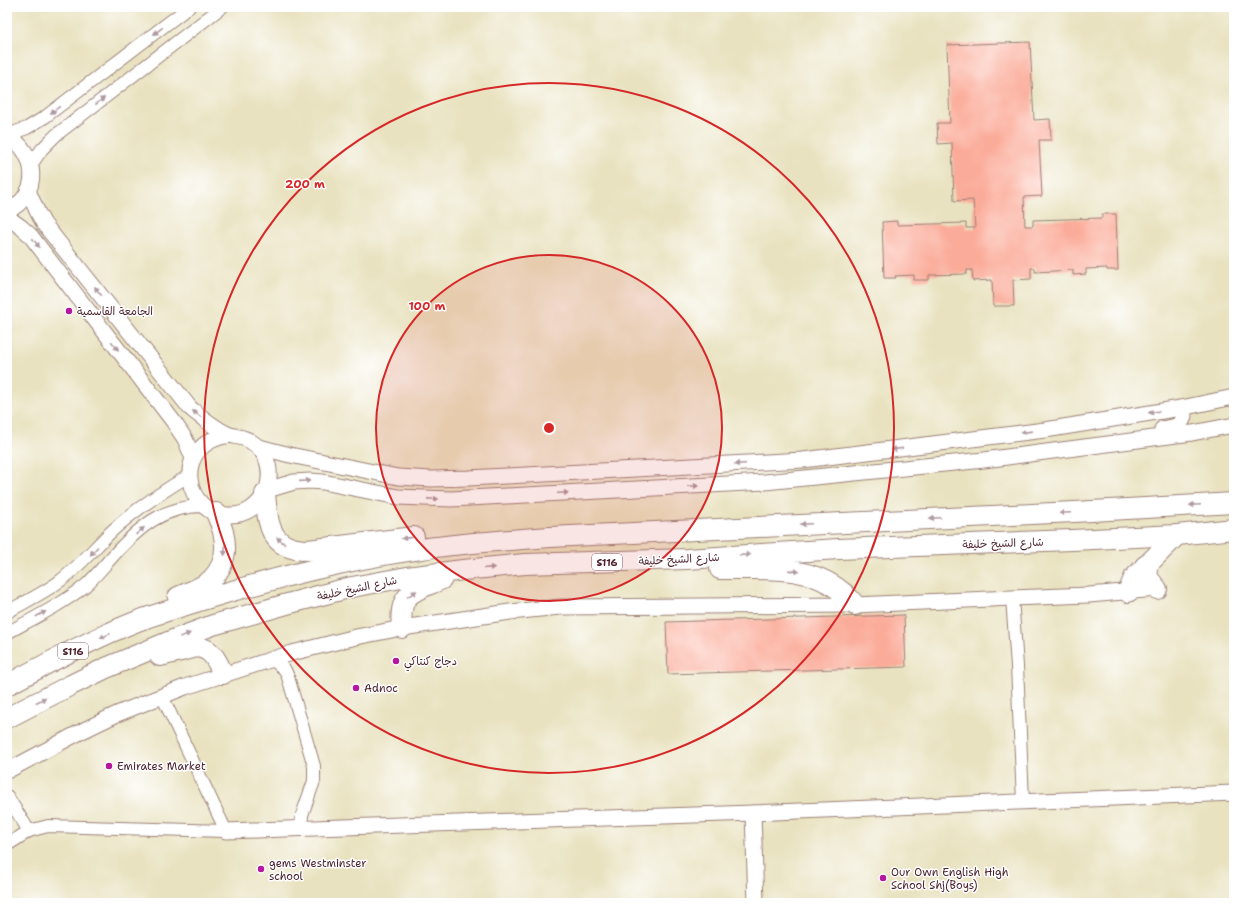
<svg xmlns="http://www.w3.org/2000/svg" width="1241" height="910" font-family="'Shantell Sans','Playpen Sans Arabic',sans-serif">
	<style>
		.building { fill: #fbab99 }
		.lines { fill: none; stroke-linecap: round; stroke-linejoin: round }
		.minor-casing { stroke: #9a8076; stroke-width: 14 }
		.tertiary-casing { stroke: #9a8076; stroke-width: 17 }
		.trunk-casing { stroke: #9a8076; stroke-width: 22 }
		.minor { stroke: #fff; stroke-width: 12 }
		.tertiary { stroke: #fff; stroke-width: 15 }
		.trunk { stroke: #fff; stroke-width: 20 }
		.oneway { fill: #ae9aa0 }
		.ring { fill: none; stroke: #d62828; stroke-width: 2 }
		.poi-dot { fill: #b5179e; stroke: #fff; stroke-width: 1.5 }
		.labels { text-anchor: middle; stroke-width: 3; stroke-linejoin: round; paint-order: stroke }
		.shield { fill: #fff; stroke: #80626b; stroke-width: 1 }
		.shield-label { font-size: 10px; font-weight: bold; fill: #4a1f2b }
		.poi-label { font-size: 11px; fill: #4a1f2b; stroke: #fff; text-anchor: start }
		.street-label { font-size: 11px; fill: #4a1f2b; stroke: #fff }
		.centre { fill: #d62828; stroke: #fff; stroke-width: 2 }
		.ring-label { font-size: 12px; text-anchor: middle; font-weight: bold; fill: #d62828; stroke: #fff; stroke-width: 3; stroke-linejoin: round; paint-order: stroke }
	</style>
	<rect width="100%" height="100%" fill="#fff"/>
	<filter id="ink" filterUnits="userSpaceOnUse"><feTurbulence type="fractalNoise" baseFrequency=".025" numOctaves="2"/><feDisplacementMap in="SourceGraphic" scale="8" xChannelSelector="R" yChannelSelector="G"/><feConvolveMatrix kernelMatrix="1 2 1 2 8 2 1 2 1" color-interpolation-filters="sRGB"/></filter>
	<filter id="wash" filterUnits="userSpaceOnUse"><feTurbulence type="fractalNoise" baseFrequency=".012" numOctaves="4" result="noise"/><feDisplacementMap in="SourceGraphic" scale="16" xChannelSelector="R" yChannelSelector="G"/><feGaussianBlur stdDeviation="0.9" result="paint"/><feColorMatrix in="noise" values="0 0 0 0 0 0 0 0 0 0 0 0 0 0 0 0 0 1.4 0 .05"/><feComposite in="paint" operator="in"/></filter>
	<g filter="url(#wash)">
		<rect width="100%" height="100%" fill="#e9e2c0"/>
		<g id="blocks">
			<!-- building -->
			<g class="building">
				<path d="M1030 42 1034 120 1050 119 1051 140H1039L1042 196 1024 197 1025 226H1033V220L1102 218V214H1116L1118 270H1107V268L1086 269V274L1073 275V270L1035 272V268H1031V279L1013 280 1014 306H993L992 280 973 281 972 270H967V274L929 275V280H914V275L895 276 896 278H884L882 222 897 221V225L966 223V228H975L973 200 954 201 952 143 938 144 937 123H950L947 45Z"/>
				<path d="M904 615 906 667 668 674 666 622Z"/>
			</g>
		</g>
	</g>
	<g filter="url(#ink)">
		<use href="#blocks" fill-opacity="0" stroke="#9a8076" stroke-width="1"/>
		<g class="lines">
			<!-- minor casing -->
			<g class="minor-casing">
				<g id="minor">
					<path d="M7 135 27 128 45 117 189 7"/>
					<path d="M31 165 42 149 56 135 222 7"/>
					<path d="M1012 598 1017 666 1023 801"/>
					<path d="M7 612C25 602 44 593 60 581 80 566 95 547 113 530 136 509 163 491 190 475"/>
					<path d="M7 633C34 618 61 605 85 586 95 577 103 567 112 557 139 527 163 506 204 506"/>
					<path d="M272 659 285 670 288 677 314 766V781L302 815 301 829"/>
					<path d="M7 796 29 831"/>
					<path d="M7 845 29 831 48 826 226 831 162 696"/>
				</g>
			</g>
			<!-- tertiary casing -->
			<g class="tertiary-casing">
				<g id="tertiary">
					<path d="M7 135C38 153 42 195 7 211"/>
					<path d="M28 191 38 213 44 224 190 408C200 416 218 431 230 435 237 437 244 437 250 441 276 456 275 493 251 509 245 513 238 515 231 515 184 518 169 443 230 435"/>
					<path d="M7 217 21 227 30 235 173 421 185 439 193 458"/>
					<path d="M1162 429C1171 427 1182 427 1184 416L1181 408"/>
					<path d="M259 447 290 455 398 477 431 479 469 478 803 460 1045 430 1181 408 1234 397"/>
					<path d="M267 490 294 482 310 481 323 482 398 497 451 499 765 482 984 460 1192 433 1234 425"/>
					<path d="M7 771 84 730 117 714 185 687 292 653 356 637 402 628 510 612 560 607 855 605 1012 598 1089 595 1157 589"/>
					<path d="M753 813 756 903"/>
					<path d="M226 831 753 813 1234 793"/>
				</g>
			</g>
			<!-- trunk casing -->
			<g class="trunk-casing">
				<g id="trunk">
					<path d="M265 494C268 525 270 550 308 550L414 537"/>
					<path d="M1145 566 1149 579 1157 589"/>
					<path d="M720 569C761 570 807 563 842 592 847 595 851 601 855 605"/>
					<path d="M1128 592 1134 578 1177 535"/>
					<path d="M178 597C189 592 202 588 211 580 231 560 227 536 216 513"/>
					<path d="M402 628C398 592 413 592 442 579"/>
					<path d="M160 656 197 647C213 649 217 661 223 674"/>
					<path d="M7 685C50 662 94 638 140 620 163 612 186 605 209 598 278 577 349 559 421 549 464 543 507 540 550 537L1074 512 1234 503"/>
					<path d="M7 718 71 685 106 668 178 638 213 625 287 604 352 587 407 577 463 570 525 564 687 559 838 549 1072 540 1177 535 1234 529"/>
				</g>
			</g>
			<!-- minor -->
			<use href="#minor" class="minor"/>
			<!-- tertiary -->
			<use href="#tertiary" class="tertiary"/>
			<!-- trunk -->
			<use href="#trunk" class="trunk"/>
		</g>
		<!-- one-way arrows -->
		<defs><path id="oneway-solid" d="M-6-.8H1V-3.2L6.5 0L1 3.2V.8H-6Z"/></defs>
		<g class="oneway">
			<use href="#oneway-solid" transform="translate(158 31) rotate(143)"/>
			<use href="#oneway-solid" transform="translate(100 101) rotate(-38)"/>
			<use href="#oneway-solid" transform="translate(55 110) rotate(143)"/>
			<use href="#oneway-solid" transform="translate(36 243) rotate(52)"/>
			<use href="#oneway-solid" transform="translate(98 291) rotate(-128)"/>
			<use href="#oneway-solid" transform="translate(115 346) rotate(52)"/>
			<use href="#oneway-solid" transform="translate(1154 412) rotate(171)"/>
			<use href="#oneway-solid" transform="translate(197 414) rotate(-142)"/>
			<use href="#oneway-solid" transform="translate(1026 432) rotate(172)"/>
			<use href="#oneway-solid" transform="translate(897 449) rotate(173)"/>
			<use href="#oneway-solid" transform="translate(740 464) rotate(177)"/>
			<use href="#oneway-solid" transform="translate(305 481) rotate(-4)"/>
			<use href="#oneway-solid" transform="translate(693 486) rotate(-3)"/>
			<use href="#oneway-solid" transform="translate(563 493) rotate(-3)"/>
			<use href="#oneway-solid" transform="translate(433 499) rotate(1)"/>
			<use href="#oneway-solid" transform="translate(1195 505) rotate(177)"/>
			<use href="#oneway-solid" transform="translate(1065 513) rotate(178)"/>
			<use href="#oneway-solid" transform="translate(935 518) rotate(178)"/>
			<use href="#oneway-solid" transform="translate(806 524) rotate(177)"/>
			<use href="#oneway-solid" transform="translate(140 531) rotate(-41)"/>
			<use href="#oneway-solid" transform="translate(407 538) rotate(173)"/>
			<use href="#oneway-solid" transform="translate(281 541) rotate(-140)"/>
			<use href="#oneway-solid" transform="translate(225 550) rotate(96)"/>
			<use href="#oneway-solid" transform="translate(94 551) rotate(132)"/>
			<use href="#oneway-solid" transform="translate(745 555) rotate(-4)"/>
			<use href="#oneway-solid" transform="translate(489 568) rotate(-5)"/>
			<use href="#oneway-solid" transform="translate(794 571) rotate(8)"/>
			<use href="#oneway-solid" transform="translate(412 594) rotate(-34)"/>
			<use href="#oneway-solid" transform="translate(41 614) rotate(-28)"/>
			<use href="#oneway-solid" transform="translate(185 635) rotate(-20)"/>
			<use href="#oneway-solid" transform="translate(105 636) rotate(156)"/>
			<use href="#oneway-solid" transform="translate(41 700) rotate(-27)"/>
		</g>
	</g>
	<!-- distance rings -->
	<circle cx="549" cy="428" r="173" fill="#d62828" fill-opacity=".12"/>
	<g class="ring">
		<circle cx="549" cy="428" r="173"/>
		<circle cx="549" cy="428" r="345"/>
	</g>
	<!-- markers -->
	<g class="poi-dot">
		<circle cx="69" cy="311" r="4"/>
		<circle cx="396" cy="661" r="4"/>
		<circle cx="356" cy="688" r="4"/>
		<circle cx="109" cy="766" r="4"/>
		<circle cx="261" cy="869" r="4"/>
		<circle cx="883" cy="878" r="4"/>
	</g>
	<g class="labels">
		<!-- shield labels -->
		<g class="shield">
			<rect x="592" y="554" width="30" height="16" rx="3"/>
			<rect x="58" y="643" width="30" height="16" rx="3"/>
		</g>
		<g class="shield-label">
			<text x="607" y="566">S116</text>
			<text x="73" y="655">S116</text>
		</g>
		<!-- poi labels -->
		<g class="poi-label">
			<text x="77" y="315">الجامعة القاسمية</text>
			<text x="404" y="665">دجاج كنتاكي</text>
			<text x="364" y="692">Adnoc</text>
			<text x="117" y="770">Emirates Market</text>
			<text x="269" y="867">gems Westminster<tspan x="269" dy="13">school</tspan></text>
			<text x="891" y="876">Our Own English High<tspan x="891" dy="13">School Shj(Boys)</tspan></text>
		</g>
		<!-- street labels -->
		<g class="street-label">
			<text transform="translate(1003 543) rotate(-2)" y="4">شارع الشيخ خليفة</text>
			<text transform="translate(679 559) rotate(-3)" y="4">شارع الشيخ خليفة</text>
			<text transform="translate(357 588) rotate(-12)" y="4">شارع الشيخ خليفة</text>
		</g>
	</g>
	<circle cx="549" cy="428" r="6" class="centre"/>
	<g class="ring-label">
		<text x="305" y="188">200 m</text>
		<text x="427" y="310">100 m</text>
	</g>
	<!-- margin -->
	<rect width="1241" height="910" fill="none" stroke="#fff" stroke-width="24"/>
</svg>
